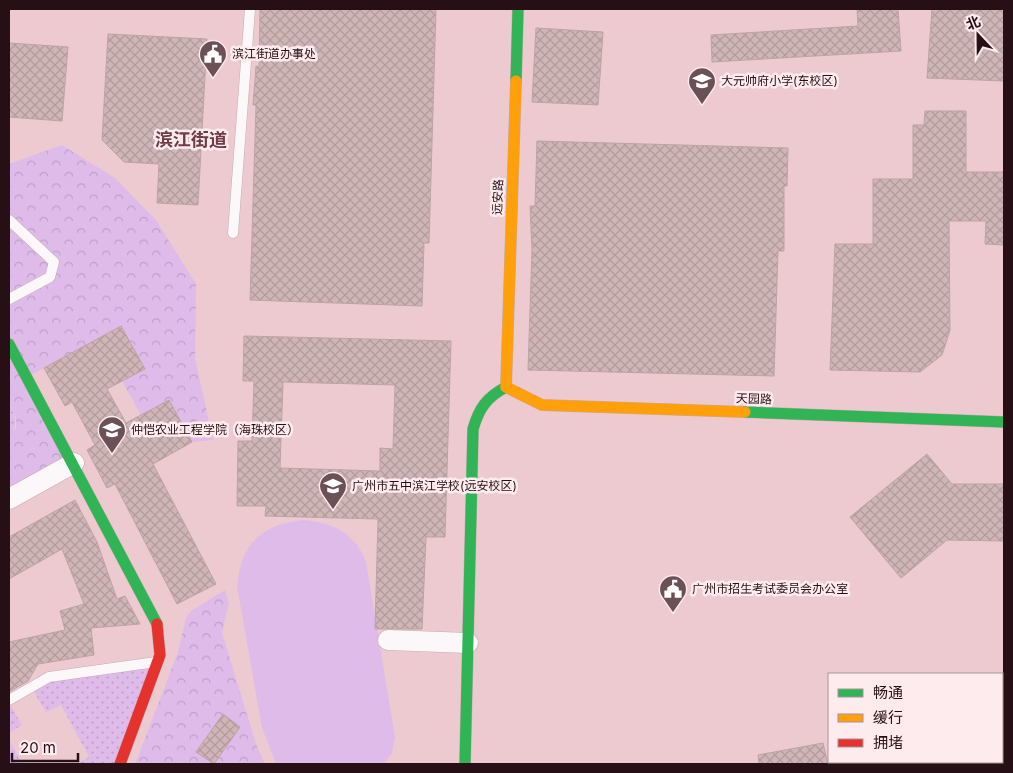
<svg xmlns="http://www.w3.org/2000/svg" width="1013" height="773" font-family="Inter,'Noto Sans SC',sans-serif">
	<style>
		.grass { fill: url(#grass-dots) }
		.forest { fill: url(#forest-crowns) }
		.park { fill: #dfbbea }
		.building { fill: url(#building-cross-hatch); stroke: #bda3a5; fill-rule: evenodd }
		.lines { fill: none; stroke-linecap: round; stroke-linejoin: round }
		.lane-casing { stroke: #c5abb0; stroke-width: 11 }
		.street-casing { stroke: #c5abb0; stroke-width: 21 }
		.fast-casing { stroke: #c5abb0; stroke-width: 12 }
		.slow-casing { stroke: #c5abb0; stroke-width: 12 }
		.jam-casing { stroke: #c5abb0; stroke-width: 12 }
		.lane { stroke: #fcf7f8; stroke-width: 10 }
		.street { stroke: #fcf7f8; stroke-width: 20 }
		.fast { stroke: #30b455; stroke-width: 11 }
		.slow { stroke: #ff9f0a; stroke-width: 11 }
		.jam { stroke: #e5322d; stroke-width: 11 }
		.labels { text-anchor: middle; stroke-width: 5; stroke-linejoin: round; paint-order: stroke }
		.poi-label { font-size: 12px; fill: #261015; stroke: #feebee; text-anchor: start }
		.street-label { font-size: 12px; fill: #261015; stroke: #feebee }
		.district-label { font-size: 18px; font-weight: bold; fill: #6e3b47; stroke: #feebee }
	</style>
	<defs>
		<pattern id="grass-dots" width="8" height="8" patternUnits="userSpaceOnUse" patternTransform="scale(1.25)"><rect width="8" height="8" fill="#dfbbea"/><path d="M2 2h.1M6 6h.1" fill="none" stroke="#bfa0c8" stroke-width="1.8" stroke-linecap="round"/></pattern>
		<pattern id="forest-crowns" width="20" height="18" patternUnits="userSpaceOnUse" patternTransform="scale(1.25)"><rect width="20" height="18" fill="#dfbbea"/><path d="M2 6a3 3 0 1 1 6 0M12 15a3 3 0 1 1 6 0" fill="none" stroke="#bfa0c8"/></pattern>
		<pattern id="building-cross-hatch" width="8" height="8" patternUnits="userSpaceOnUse" patternTransform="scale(1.25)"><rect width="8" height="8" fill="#d0b5b6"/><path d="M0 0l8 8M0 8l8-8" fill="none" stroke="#b29b9c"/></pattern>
	</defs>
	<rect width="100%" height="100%" fill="#eccad0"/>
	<!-- grass -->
	<g class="grass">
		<path d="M9 402C14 415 20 425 9 437Z"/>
		<path d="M158 662 120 764H76L89 757 61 705 46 712 31 687 49 677Z"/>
		<path d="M9 703 22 725 9 733Z"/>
		<path d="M9 739 22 764H9Z"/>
	</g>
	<!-- forest -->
	<g class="forest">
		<path d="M62 145 115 178 156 220 196 284 195 358 213 440 192 442 169 400 141 415 122 381 144 368 121 326 27 377 74 463 9 498V437L16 428V418L9 402V164Z"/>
		<path d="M225 590 229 603 222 633 256 744 265 764H137L136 762 178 652 186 618 191 611Z"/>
	</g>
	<!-- park -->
	<path class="park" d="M304 520C332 522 356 534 366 562L395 737 392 753 384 764H276L262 728 237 586C241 544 261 524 304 520Z"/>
	<!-- building -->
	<g class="building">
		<path d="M260 9H436L429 243H424L422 306 250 300 256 105H253L256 66 259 67Z"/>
		<path d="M857 9H898L901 51 712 62 711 35 858 26Z"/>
		<path d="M932 9H1004V81L927 78Z"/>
		<path d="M536 28 603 32 598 105 532 102Z"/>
		<path d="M108 34 207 39 198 205 157 203 159 164 124 162 102 140Z"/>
		<path d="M9 43 68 47 62 121 9 117Z"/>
		<path d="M925 111H966V172H1004V245L985 244 986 221H949L950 330 942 355 920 372 830 370 835 244H873V179H913V125H924Z"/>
		<path d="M537 141 788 148 787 186H784V251H778L774 376 528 370 532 250 530 206H535Z"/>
		<path d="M121 326 145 369 107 389 126 423 169 400 192 442 153 464 216 584 177 604 115 484 107 488 87 450 95 445 72 402 65 406 44 368Z"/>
		<path d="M244 336 451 341 445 537H426L422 629H375L378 519 265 516 266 506H237L238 441H252L254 381H243ZM283 382 395 385 393 449 380 448V471L280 468Z"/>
		<path d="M927 454 952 484H1004V541L947 540 901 578 850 517Z"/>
		<path d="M75 500 97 542 117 599 125 596 140 624 91 628 94 655 38 664 28 681 9 692V642L65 630 60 611 84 604 62 549 9 579V537Z"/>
		<path d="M223 714 240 727 214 764 196 752Z"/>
		<path d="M823 743 828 764H759L758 755Z"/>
	</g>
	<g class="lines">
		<!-- lane casing -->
		<g class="lane-casing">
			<g id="lane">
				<path d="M9 220 54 262 50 277 9 299"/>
				<path d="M233 233 250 9"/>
				<path d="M9 700 49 677 156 662"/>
			</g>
		</g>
		<!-- street casing -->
		<g class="street-casing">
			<g id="street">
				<path d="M9 499 74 463"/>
				<path d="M388 640 468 643"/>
			</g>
		</g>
		<!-- fast casing -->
		<g class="fast-casing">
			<g id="fast">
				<path d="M516 81 518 9"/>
				<path d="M9 344 157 624"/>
				<path d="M745 412 1004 422"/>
				<path d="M465 764 473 429C479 408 487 397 506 387"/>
			</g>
		</g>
		<!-- slow casing -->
		<g class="slow-casing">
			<g id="slow">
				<path d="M506 387 542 405 745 412"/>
				<path d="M506 387 516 81"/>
			</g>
		</g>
		<!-- jam casing -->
		<g class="jam-casing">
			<path id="jam" d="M120 764 160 655 157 624"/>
		</g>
		<!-- lane -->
		<use href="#lane" class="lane"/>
		<!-- street -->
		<use href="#street" class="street"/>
		<!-- fast -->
		<use href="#fast" class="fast"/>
		<!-- slow -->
		<use href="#slow" class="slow"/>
		<!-- jam -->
		<use href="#jam" class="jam"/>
	</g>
	<!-- icons -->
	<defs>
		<g id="civic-pin" transform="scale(1.4375)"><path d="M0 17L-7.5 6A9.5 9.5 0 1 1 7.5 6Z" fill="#6b5156" stroke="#feebee"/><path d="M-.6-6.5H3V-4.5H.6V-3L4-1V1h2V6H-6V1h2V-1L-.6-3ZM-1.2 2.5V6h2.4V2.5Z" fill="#fff"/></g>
		<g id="university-pin" transform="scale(1.4375)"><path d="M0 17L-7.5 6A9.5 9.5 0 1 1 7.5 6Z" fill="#6b5156" stroke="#feebee"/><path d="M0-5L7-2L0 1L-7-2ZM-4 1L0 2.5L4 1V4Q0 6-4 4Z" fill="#fff"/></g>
		<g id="school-pin" transform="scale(1.4375)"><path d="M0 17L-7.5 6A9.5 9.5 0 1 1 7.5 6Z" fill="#6b5156" stroke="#feebee"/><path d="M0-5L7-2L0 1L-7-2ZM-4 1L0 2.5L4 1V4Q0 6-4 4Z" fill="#fff"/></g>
	</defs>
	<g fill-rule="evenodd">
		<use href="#civic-pin" x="213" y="54"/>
		<use href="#university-pin" x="702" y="81"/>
		<use href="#university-pin" x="112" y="430"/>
		<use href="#school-pin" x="333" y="486"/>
		<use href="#civic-pin" x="673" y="589"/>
	</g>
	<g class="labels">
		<!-- poi labels -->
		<g class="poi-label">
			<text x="232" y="58">滨江街道办事处</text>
			<text x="721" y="85">大元帅府小学(东校区)</text>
			<text x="131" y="434">仲恺农业工程学院（海珠校区）</text>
			<text x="352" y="490">广州市五中滨江学校(远安校区)</text>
			<text x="692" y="593">广州市招生考试委员会办公室</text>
		</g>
		<!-- street labels -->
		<g class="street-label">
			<text transform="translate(498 197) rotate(-88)" y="4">远安路</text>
			<text transform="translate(754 399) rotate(2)" y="4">天园路</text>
		</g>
		<!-- district labels -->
		<g class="district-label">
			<text x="191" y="146">滨江街道</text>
		</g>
	</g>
	<!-- border -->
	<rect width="1013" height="773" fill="none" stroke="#261015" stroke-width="20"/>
	<!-- legend -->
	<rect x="828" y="673" width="175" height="90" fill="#feebee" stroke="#a89397"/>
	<rect x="838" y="689" width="25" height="8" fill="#30b455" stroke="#a89397"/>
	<text x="873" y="698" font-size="15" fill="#261015">畅通</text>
	<rect x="838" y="714" width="25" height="8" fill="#ff9f0a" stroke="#a89397"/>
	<text x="873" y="723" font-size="15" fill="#261015">缓行</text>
	<rect x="838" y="739" width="25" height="8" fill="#e5322d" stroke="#a89397"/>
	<text x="873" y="748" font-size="15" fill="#261015">拥堵</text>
	<!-- north arrow -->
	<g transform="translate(978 35) rotate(338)" stroke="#feebee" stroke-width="4" paint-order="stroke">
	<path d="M0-4L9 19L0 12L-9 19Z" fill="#261015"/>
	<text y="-8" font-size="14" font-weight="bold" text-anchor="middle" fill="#261015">北</text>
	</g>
	<!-- scale -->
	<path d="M12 753v8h66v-8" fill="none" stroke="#261015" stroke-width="2.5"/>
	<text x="20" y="753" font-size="15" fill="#261015" stroke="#feebee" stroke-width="4" paint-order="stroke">20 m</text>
</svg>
